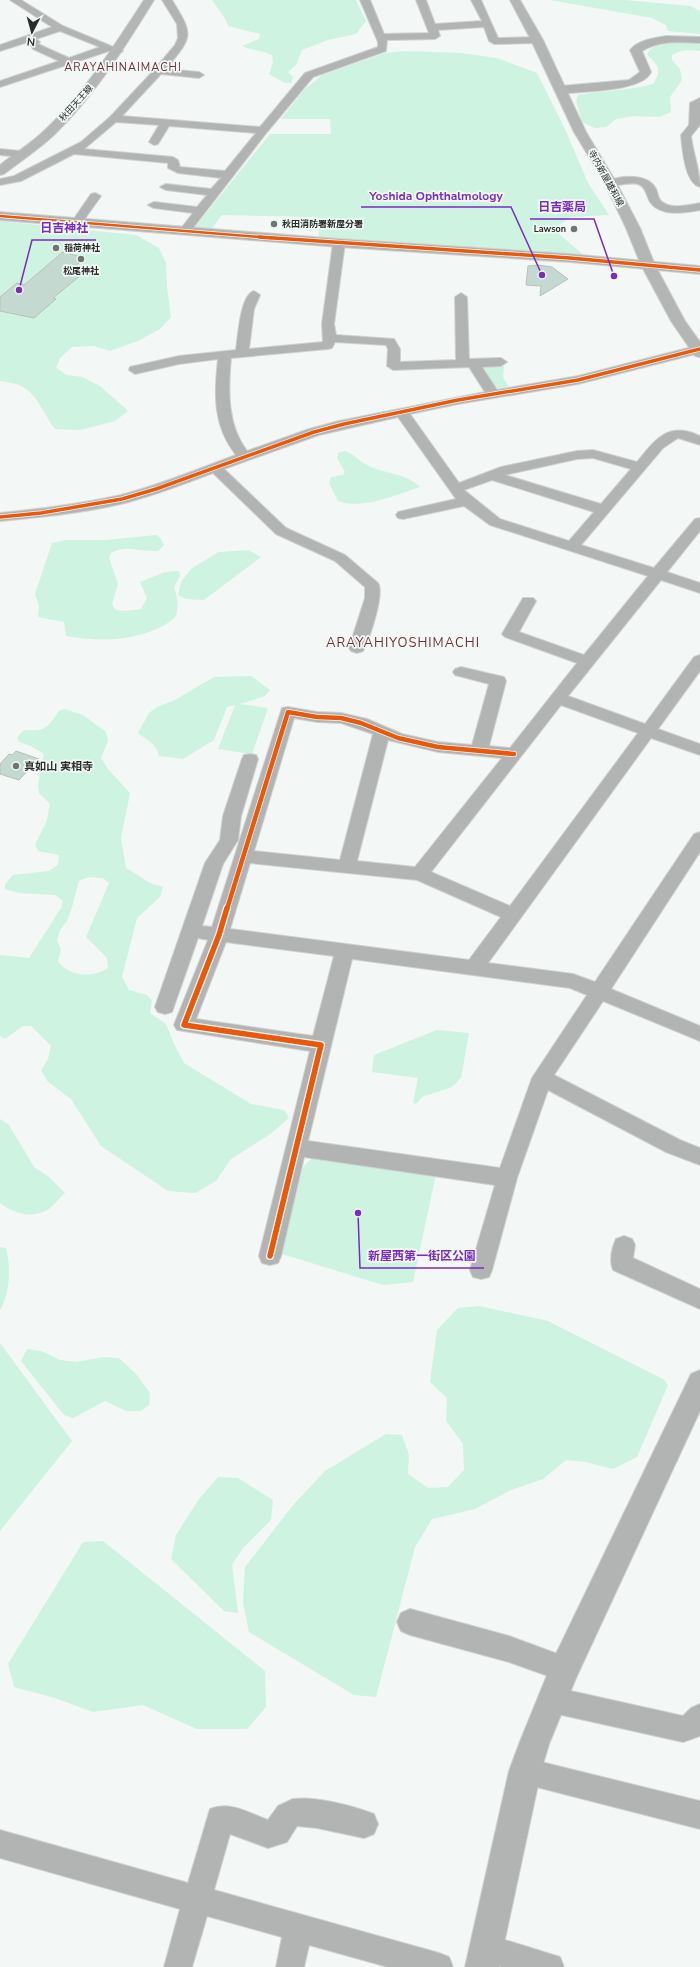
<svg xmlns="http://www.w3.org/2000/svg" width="700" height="1967" font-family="'Nunito Sans','Noto Sans JP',sans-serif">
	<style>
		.green { fill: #cef3e1; fill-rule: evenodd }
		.building { fill: #c4dad0; stroke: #babebc }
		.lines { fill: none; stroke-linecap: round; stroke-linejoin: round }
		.minor-casing { stroke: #d0d2d1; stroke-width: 2 }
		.tertiary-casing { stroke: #d0d2d1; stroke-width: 2 }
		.primary-casing { stroke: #d0d2d1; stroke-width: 2 }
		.minor { fill: #b2b4b3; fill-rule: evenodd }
		.tertiary { fill: #b2b4b3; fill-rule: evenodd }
		.primary { fill: #b3b6b5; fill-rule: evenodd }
		.cycleway-far3-casing { stroke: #f1f9f5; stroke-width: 4 }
		.cycleway-far2-casing { stroke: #f1f9f5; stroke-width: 5 }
		.cycleway-far1-casing { stroke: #f1f9f5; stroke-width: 6 }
		.cycleway-casing { stroke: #f1f9f5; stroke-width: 8 }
		.cycleway-far3 { stroke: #e8590c; stroke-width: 2.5 }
		.cycleway-far2 { stroke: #e8590c; stroke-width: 3.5 }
		.cycleway-far1 { stroke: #e8590c; stroke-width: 4.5 }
		.cycleway { stroke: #e8590c; stroke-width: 5.5 }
		.poi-dot { fill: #707472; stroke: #f1f9f5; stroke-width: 1.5 }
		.labels { text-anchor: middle; stroke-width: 3.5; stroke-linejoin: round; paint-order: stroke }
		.far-street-label { font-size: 9px; fill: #2a2d2c; stroke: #f1f9f5 }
		.far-poi-label { font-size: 9px; font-weight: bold; fill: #2a2d2c; stroke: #f1f9f5; text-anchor: start }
		.far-quarter-label { font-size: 11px; letter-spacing: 1px; fill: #742d39; stroke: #f1f9f5 }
		.poi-label { font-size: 11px; font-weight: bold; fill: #2a2d2c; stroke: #f1f9f5; text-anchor: start }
		.quarter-label { font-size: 13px; letter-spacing: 1px; fill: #742d39; stroke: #f1f9f5 }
		.leader { fill: none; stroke: #7b2cbf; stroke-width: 1.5 }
		.callout-dot { fill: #7b2cbf; stroke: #f1f9f5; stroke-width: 1.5 }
		.callout-label { font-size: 12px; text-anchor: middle; font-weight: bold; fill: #7b2cbf; stroke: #f1f9f5; stroke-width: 3.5; stroke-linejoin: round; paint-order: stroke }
	</style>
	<rect width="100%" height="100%" fill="#f3f7f5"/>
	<!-- green -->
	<g class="green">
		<path d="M212 0H356L366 21 356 34 328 40 302 50 296 65 288 72 293 77 291 83H285L269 74 273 62 272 55C262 51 251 50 242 46L259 39 260 34 228 26 226 20Z"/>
		<path d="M550 0H625L690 6 700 11V34L668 31 666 25 652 18Z"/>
		<path d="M668 43H700V51C690 50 681 49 672 55V60L680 69 682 80 670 97 671 112 659 117 633 116 616 119 606 127 595 128 582 122 576 101 578 95C603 90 628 91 653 84 663 70 658 66 647 54 651 46 659 44 668 43Z"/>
		<path d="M404 51 460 53 497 58 537 73 565 129 588 183 609 215 571 217 559 225V234L585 256 319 237 318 217 222 215 212 228 195 227 270 134H331L330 119H281L304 90 322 75 386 53Z"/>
		<path d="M0 221 136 235 159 248 166 263 167 288 171 317 160 329 138 341 110 351 94 346 72 347 60 358 56 368 67 375 82 377 100 386 128 411 115 421 80 430 55 429C43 414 38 393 19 385 13 383 6 382 0 381Z"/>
		<path d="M485 366H504L503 378 510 388 498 389 482 369Z"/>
		<path d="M344 451C355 454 356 459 365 464 382 474 405 472 420 487 395 495 364 510 338 501L329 483 331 477 343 475 345 472 337 458 338 453Z"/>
		<path d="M156 535 161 539 164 545 158 551C140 552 126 544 111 553L109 558 118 584 112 604 116 610 126 611 141 609 147 598 140 582 165 572 179 571 180 576 174 587C176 594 179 603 177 611 176 619 169 622 163 626 132 641 100 642 66 636L64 622 38 617 39 606 35 594 52 543 66 540H106Z"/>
		<path d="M248 550 261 557 204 600 186 599 178 595 181 582 192 568 219 552Z"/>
		<path d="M251 676 270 690 265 696 240 704 268 708 252 754 218 749 235 705 227 707 214 740 183 759 159 756C156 743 148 741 138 733L149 713 157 707 175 700 214 677Z"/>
		<path d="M65 709 83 715 106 732 108 741 101 758 108 769 130 793 121 838 126 868 150 883 163 887 160 897 137 918 122 977 129 990 147 995 152 1000 150 1013 166 1024 174 1044 184 1063 251 1104 284 1110 289 1118 269 1135 231 1159 216 1181 195 1193 168 1191 101 1146 71 1099 48 1082 41 1070 48 1059 51 1046 31 1026H23L5 1039 0 1036V955L29 958 61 908 63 901 55 895 19 893 5 889V884L13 875 49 871 58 865 59 855 38 851 35 845 47 820 50 804 39 793 38 784 44 754 31 746 19 742 17 737 24 730C47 732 47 727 60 710ZM89 877 103 878 109 883 86 937 107 958 108 968C93 978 69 977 58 961L61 950 57 940 60 930 67 921 72 907 79 881Z"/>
		<path d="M437 1030 469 1033 461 1078 452 1087 422 1097 416 1104 413 1103 418 1078 372 1072 374 1055Z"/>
		<path d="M0 1119 9 1125 34 1167 48 1176 65 1193C59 1198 53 1207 47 1210 31 1219 13 1213 0 1203Z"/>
		<path d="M313 1157 436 1174 413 1282 383 1285 279 1253 300 1170Z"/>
		<path d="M0 1247 6 1248C11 1267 10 1294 0 1310Z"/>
		<path d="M479 1306 548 1321 663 1379 668 1385 637 1457 613 1469 586 1462 566 1460 543 1479 511 1490 475 1509 432 1519 415 1547 376 1697 354 1695 249 1632 243 1603 245 1567 294 1504 325 1471 386 1434 402 1435 409 1455 408 1474 428 1488 448 1487 464 1470 463 1444 446 1421 447 1398 430 1382 437 1330 458 1308Z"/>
		<path d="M0 1343 72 1441 0 1531Z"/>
		<path d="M27 1349 41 1351 60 1360 77 1362 104 1357 119 1358 137 1375 150 1393 149 1405 141 1411H126L105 1401 73 1418 64 1415 21 1361Z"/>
		<path d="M218 1477 238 1478 273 1500 271 1520 243 1548 232 1565 238 1613 224 1611 171 1559 176 1535 199 1499Z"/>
		<path d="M103 1541 265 1671 266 1707 247 1729H197L143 1705 93 1712 55 1698 14 1687 8 1664 83 1542Z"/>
	</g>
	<!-- building -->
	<g class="building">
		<path d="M63 252 85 258 73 268 86 271 53 298 56 299 34 318 0 311V297L17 283 24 285Z"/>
		<path d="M538 265 552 267 568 279 540 296 541 286 526 285 528 266Z"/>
		<path d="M16 751 39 759 19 780 0 774V764L9 754 12 755Z"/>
	</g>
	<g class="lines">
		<!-- minor casing -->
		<g class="minor-casing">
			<g id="minor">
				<path d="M10 0H21L63 26 123 51 118 54 109 51 0 87V81L59 61 33 49 28 42 0 51V45L52 27ZM60 31 100 47 69 58 38 44 40 42 36 39Z"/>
				<path d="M162 0H172C194 36 193 36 166 69L199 72 204 75 199 78 161 74 122 116 260 127 305 73 378 47V42L360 0H370L384 34 429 33 416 0H426L435 24 482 21 471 0H481L498 38 537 37 542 40 537 43 494 44 489 41 484 27 438 30 440 36 435 39 387 40 386 51 313 77 267 132 189 233 185 234 179 231 193 213 154 208 148 205 154 202 197 207 207 195 166 190 160 187 166 184 211 189 221 178 178 173 168 168V163L74 154 21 181 0 185V179L14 176 81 142 110 117 155 69 175 45 178 38 177 24ZM116 122 159 125 149 142 154 145 158 144 169 126 256 133 225 171 180 167 178 160 173 157 84 149Z"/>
				<path d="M700 98V125L691 136C693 153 700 170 700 187 685 184 682 148 681 135L689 125 690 103Z"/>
				<path d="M0 149 21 151 26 154 21 157 0 155Z"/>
				<path d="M623 177C635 176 650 177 656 189 658 193 658 198 661 201 670 210 689 205 700 203V210C685 213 660 217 650 202 646 195 646 187 638 184 628 181 611 190 604 182L606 180Z"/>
				<path d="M95 193 101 196 81 224H73L71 222 73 220 91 194Z"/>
				<path d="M339 240 345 243 334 324 336 335 394 339 400 349V362L456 360 455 297 461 293 467 297 469 359 501 358 507 362 501 366 482 367 497 390 578 376 700 345V353L578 384 458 404 410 414 459 483 501 467 577 451 593 450 637 462C656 439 668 421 700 436V445L678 438 663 448 581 545 654 568 695 519 700 518V531L667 572 700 583V593L661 580 568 696 645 724 694 657 700 655V671L658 729 700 744V755L651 738 488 963 573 974 595 982 694 834 700 832V852L611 989 700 1026V1041L603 1001 554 1075 680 1140 700 1148V1165L666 1152 548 1090 517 1178 492 1270 489 1277 481 1279 473 1277 470 1270 495 1185 304 1157 281 1256 278 1263 270 1265 262 1263 259 1256 310 1051 177 1030 174 1025 208 940 198 938 172 1012 165 1014 158 1012 155 1007 205 863 220 840 223 816 242 759 244 755 250 754 256 755 258 759 241 816 238 840 223 864 202 926 212 927 282 708 288 707 317 712 341 713 367 719 402 734 438 742 472 745 489 684 455 675 453 672 455 669 461 667 504 677 506 681 489 746 510 748 577 663 505 637 502 634 523 598H533L536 601 519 632 584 655 648 576 490 525 464 506 403 519 398 518 396 515 398 512 456 499 398 417 319 435 224 469 286 528 345 555 378 583C385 593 369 641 363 651L357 653 351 651 349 648 365 598V587L335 561 276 534 213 473C184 484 155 495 125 503 84 513 41 517 0 521V513C40 509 81 504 121 495 160 485 198 469 236 455 213 426 214 395 218 359L179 364 135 374 129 370 130 367 179 356 236 350C238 337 240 295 254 291L260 295 254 309 249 349 323 342 322 324 333 243ZM335 342 386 345 388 349 387 366 393 370 469 367 485 392 339 421 309 429 247 451C227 425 228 390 231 358L328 349 332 348ZM593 458 631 469 601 504 505 475 577 459ZM492 480 594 512 569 541 500 519 464 490ZM561 705 638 733 510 906 431 872ZM294 718 317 722 341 723 373 734 340 860 254 851ZM388 740 438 752 502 758 415 867 357 861ZM250 863 417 880 501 917 469 960 230 929ZM226 942 334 956 313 1036 196 1019ZM352 959 570 988 587 995 532 1078 500 1168 308 1141Z"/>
				<path d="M624 1236 632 1239 635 1245 633 1258 700 1289V1309L613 1270C609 1260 612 1248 616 1239Z"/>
				<path d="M410 1609 509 1636 574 1660 578 1669 574 1678 565 1682 509 1662 410 1635 401 1631 397 1622 401 1613Z"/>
				<path d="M553 1687 683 1716 691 1708 700 1704V1736L683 1742 553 1713 544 1709 540 1700 544 1691Z"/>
				<path d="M525 1758 700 1801V1829L525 1784 516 1780 512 1771 516 1762Z"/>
				<path d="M293 1799C315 1796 354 1806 374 1814L378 1824 374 1834 364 1838 317 1828 297 1826 287 1842 268 1848 230 1834 214 1890 439 1953 449 1957 453 1967H388L309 1945 304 1967H276L282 1937 207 1916 192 1967H164L180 1909 0 1858V1830L188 1883 210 1809C230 1801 249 1813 268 1820L278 1806Z"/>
				<path d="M486 1934 560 1957 564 1967H502L476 1958 472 1948 476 1938Z"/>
			</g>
		</g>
		<!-- tertiary casing -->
		<g class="tertiary-casing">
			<g id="tertiary">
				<path d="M666 36 700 37V43C680 42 659 40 642 51L651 72C643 92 581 91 561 94L555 90 561 86 629 80 640 72 630 50C638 40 654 38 666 36Z"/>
				<path d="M0 212 339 239 570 254 700 266V274L570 262 339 247 0 220Z"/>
				<path d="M700 1370V1411L576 1678 549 1744 541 1771 499 1967H465L509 1771 519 1744 554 1658 691 1374Z"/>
			</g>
		</g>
		<!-- primary casing -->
		<g class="primary-casing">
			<g id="primary">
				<path d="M144 0H154C125 47 95 95 55 134 39 149 21 161 4 174L0 175V165C15 153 32 143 46 129 85 92 114 46 144 0Z"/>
				<path d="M510 0H520L543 40 586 132 616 182 640 228 655 265 685 321 700 342V357L695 356 671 321 641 265 626 228 604 182 574 132 531 40Z"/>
			</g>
		</g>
		<!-- minor -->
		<use href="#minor" class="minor"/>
		<!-- tertiary -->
		<use href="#tertiary" class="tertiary"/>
		<!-- primary -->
		<use href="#primary" class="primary"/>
		<!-- cycleway-far3 casing -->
		<g class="cycleway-far3-casing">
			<path id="cycleway-far3" d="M0 216 272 238"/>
		</g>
		<!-- cycleway-far2 casing -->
		<g class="cycleway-far2-casing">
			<g id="cycleway-far2">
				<path d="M259 237 570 258 700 270"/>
				<path d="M0 517 41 513 122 499 156 489 314 432 344 424 458 400 578 380 700 349"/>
			</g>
		</g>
		<!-- cycleway-far1 casing -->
		<g class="cycleway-far1-casing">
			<path id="cycleway-far1" d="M227 909 288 712 317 717 341 718 361 723 398 738 438 747 514 754"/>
		</g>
		<!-- cycleway casing -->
		<g class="cycleway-casing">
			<path id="cycleway" d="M227 908 219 935 184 1025 321 1045 270 1256"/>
		</g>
		<!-- cycleway-far3 -->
		<use href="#cycleway-far3" class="cycleway-far3"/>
		<!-- cycleway-far2 -->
		<use href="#cycleway-far2" class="cycleway-far2"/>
		<!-- cycleway-far1 -->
		<use href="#cycleway-far1" class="cycleway-far1"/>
		<!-- cycleway -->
		<use href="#cycleway" class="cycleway"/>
	</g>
	<!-- markers -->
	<g class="poi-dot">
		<circle cx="274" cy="224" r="4"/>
		<circle cx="574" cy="229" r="4"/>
		<circle cx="56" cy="248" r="4"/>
		<circle cx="81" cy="259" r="4"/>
		<circle cx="16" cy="766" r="4"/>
	</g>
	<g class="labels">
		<!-- far-street labels -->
		<g class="far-street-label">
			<text transform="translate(76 103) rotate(-48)" y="3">秋田天王線</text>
			<text transform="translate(606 178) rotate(61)" y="3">寺内新屋雄和線</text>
		</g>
		<!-- far-poi labels -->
		<g class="far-poi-label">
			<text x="282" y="227">秋田消防署新屋分署</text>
			<text x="566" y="232" text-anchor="end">Lawson</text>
			<text x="64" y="251">稲荷神社</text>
			<text x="81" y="274" text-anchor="middle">松尾神社</text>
		</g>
		<!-- far-quarter labels -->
		<g class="far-quarter-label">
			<text x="123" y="71">ARAYAHINAIMACHI</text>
		</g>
		<!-- poi labels -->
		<g class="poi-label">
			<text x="24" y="770">真如山 実相寺</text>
		</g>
		<!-- quarter labels -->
		<g class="quarter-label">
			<text x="403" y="647">ARAYAHIYOSHIMACHI</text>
		</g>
	</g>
	<!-- callouts -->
	<path class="leader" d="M542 275L511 207H361M614 276L594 219H530M19 290L32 240H96M358 1213L360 1268H484"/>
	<g class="callout-dot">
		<circle cx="542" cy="275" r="4"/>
		<circle cx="614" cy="276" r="4"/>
		<circle cx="19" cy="290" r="4"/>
		<circle cx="358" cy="1213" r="4"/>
	</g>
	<g class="callout-label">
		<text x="436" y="200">Yoshida Ophthalmology</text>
		<text x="562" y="211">日吉薬局</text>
		<text x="64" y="232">日吉神社</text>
		<text x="422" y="1260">新屋西第一街区公園</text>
	</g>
	<!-- north arrow -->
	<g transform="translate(32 32) rotate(186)" stroke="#f1f9f5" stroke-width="3" paint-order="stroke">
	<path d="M0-3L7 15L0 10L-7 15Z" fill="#2a2d2c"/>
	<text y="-6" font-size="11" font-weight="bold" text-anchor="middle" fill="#2a2d2c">N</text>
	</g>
</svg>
